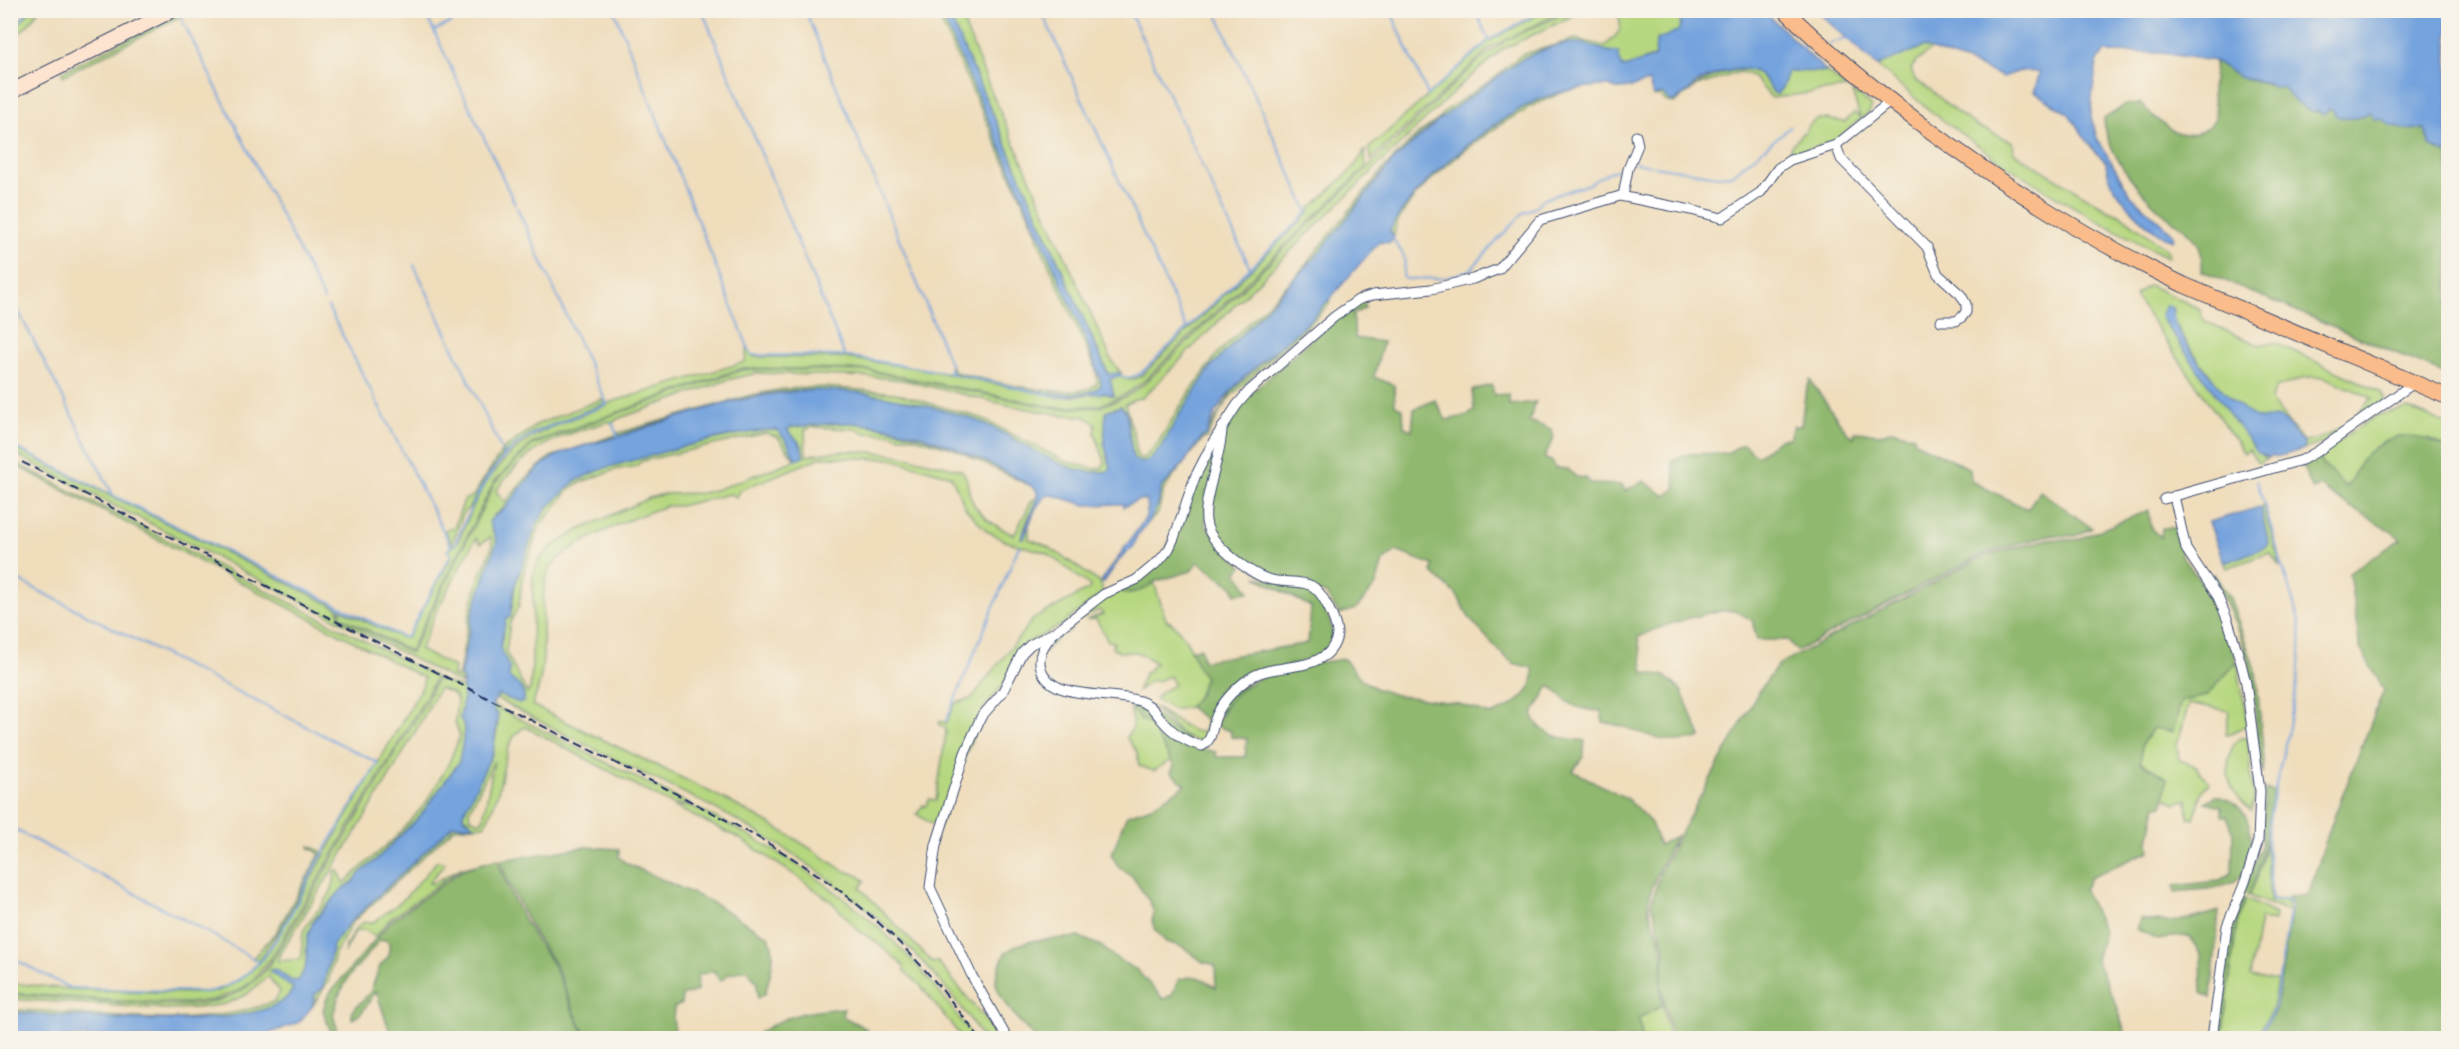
<svg xmlns="http://www.w3.org/2000/svg" width="2459" height="1049" font-family="'IM FELL DW Pica',serif">
	<style>
		.green { fill: #b6d77f; stroke: #68836e; stroke-width: 1.5; fill-rule: evenodd }
		.forest { fill: #90b86e; stroke: #567466; stroke-width: 1.5 }
		.water { fill: #74a3dd; stroke: #48699e; stroke-width: 1.5 }
		.lines { fill: none; stroke-linecap: round; stroke-linejoin: round }
		.stream { stroke: #74a3dd; stroke-width: 2 }
		.minor-casing { stroke: #3b496c; stroke-width: 11 }
		.secondary-casing { stroke: #3b496c; stroke-width: 16 }
		.trunk-casing { stroke: #3b496c; stroke-width: 17 }
		.minor { stroke: #fff; stroke-width: 9 }
		.secondary { stroke: #fde4d1; stroke-width: 14 }
		.trunk { stroke: #fabc8b; stroke-width: 15 }
		.rail { stroke: #1b2f5e; stroke-width: 2; stroke-dasharray: 9 4.5; stroke-linecap: butt }
	</style>
	<rect width="100%" height="100%" fill="#f7f3e8"/>
	<filter id="ink" filterUnits="userSpaceOnUse"><feTurbulence type="fractalNoise" baseFrequency=".0167" numOctaves="2"/><feDisplacementMap in="SourceGraphic" scale="12" xChannelSelector="R" yChannelSelector="G"/><feConvolveMatrix kernelMatrix="1 2 1 2 8 2 1 2 1" color-interpolation-filters="sRGB"/></filter>
	<filter id="wash" filterUnits="userSpaceOnUse"><feTurbulence type="fractalNoise" baseFrequency=".008" numOctaves="4" result="noise"/><feDisplacementMap in="SourceGraphic" scale="24" xChannelSelector="R" yChannelSelector="G"/><feGaussianBlur stdDeviation="1.35" result="paint"/><feColorMatrix in="noise" values="0 0 0 0 0 0 0 0 0 0 0 0 0 0 0 0 0 1.4 0 .05"/><feComposite in="paint" operator="in"/></filter>
	<g filter="url(#wash)">
		<rect width="100%" height="100%" fill="#efddbc"/>
		<!-- green -->
		<g class="green">
			<path d="M30 11H38L29 24 11 41V33Z"/>
			<path d="M184 11H191L63 76 62 72Z"/>
			<path d="M936 11H940L943 15 1086 339 1100 379 1101 385C1083 408 977 380 951 372V365L955 372C981 379 1079 404 1097 383L1096 370 1037 238 1038 236 1028 213Z"/>
			<path d="M947 11H958L961 16 991 91 1112 361 1121 373 1109 375Z"/>
			<path d="M1544 11H1563L1490 48 1371 160 1370 151 1368 149 1489 41Z"/>
			<path d="M1570 11H1583L1503 49 1462 84 1249 291 1142 398 1135 399 1125 404 1135 439 1137 457 1144 458 1158 443 1179 408 1218 353 1298 274 1383 169 1419 133 1440 118 1445 111 1494 78 1521 55 1575 39 1605 46C1620 32 1624 31 1617 11H1678L1681 25 1678 32 1655 51V56L1622 68 1611 53 1585 44 1571 43 1537 53 1524 58 1422 133 1382 173 1320 252 1211 367 1178 417 1161 447 1149 460 1142 463 1133 459 1126 412 1121 406 1106 411 1104 443 1111 468 1109 471C1065 481 1015 432 975 420 911 400 844 385 777 392 747 395 714 406 685 415 663 422 641 427 619 436L618 433 751 395 783 389 825 387 895 393 949 409 981 418 1064 461 1095 469 1102 468 1105 462 1095 433 1096 425 1094 422 1083 416 1062 415 1007 405 907 381 875 377 757 373 731 379 617 419 614 422H606C554 439 530 444 496 491L505 502 528 476 550 457 615 435 616 437C597 442 564 450 549 460 527 476 516 502 493 516L490 525 497 541 473 612 460 675 462 684 136 516 128 514 127 512 11 452 10 446 338 608 340 618 411 653 495 483 532 445 604 418 742 370 753 369 869 371 1058 409 1100 407 1127 396 1144 384 1476 63 1508 39ZM491 537C495 549 484 564 480 576 468 609 465 644 458 678L453 675 454 667 420 650 436 612 476 538 480 544Z"/>
			<path d="M1923 47 1932 49 1915 63 1911 69 1915 80 1931 90 1956 112 1977 126 2013 142 2014 152 2018 155 2108 210 2121 215 2166 249 2169 254 2168 257C2086 218 2006 168 1933 113 1914 98 1896 81 1877 66Z"/>
			<path d="M1746 69 1758 73 1777 94 1783 86 1788 71 1827 72 1847 88 1772 98C1761 88 1756 74 1740 72L1697 86 1674 103 1667 102 1660 96 1653 97 1662 94 1678 99C1701 81 1716 72 1746 69Z"/>
			<path d="M1562 91 1564 92 1527 108 1523 113 1521 112C1487 132 1397 196 1394 236H1391C1382 206 1491 127 1515 112 1530 103 1546 98 1562 91Z"/>
			<path d="M1852 91 1872 106 1869 112 1834 142 1798 152 1777 166 1778 161 1790 151V148L1802 133H1805C1815 110 1827 121 1845 122L1854 113 1860 117Z"/>
			<path d="M1365 151 1366 167 1143 382 1126 394 1100 405 1059 408 869 370 742 368 543 439 532 444 494 482 410 651 341 617 340 609 388 632 407 638 452 556 448 551C451 548 455 545 457 542 466 527 470 510 479 495 514 435 546 430 607 405L608 403 745 362 747 349 754 357 845 358 924 369 1059 397 1104 393 1114 396 1110 378 1119 376 1131 380 1141 376 1310 212 1309 210 1353 168Z"/>
			<path d="M2149 285 2200 309 2203 319 2207 322 2259 345 2274 342 2381 392 2384 396V401L2320 444 2304 449V442L2298 439 2278 417C2272 418 2266 420 2259 418 2228 409 2189 347 2173 319H2162L2263 457 2268 458 2258 463 2249 450 2244 453 2143 308 2135 295ZM2305 377H2324L2372 398C2365 404 2362 410 2356 416 2341 428 2322 440 2304 442L2271 400 2276 388Z"/>
			<path d="M1328 300 1330 303 1319 315 1230 397 1220 412 1207 438 1203 439 1164 489 1158 513 1148 523 1158 502 1161 488 1184 463 1210 428 1232 391 1312 318Z"/>
			<path d="M602 399 604 403 532 433 505 454 503 450 538 424Z"/>
			<path d="M2407 408 2448 424V448L2432 440 2399 436 2360 462 2353 479 2346 487 2325 467 2318 455 2377 415Z"/>
			<path d="M851 423C918 430 975 453 1033 487L952 448 913 437H901L892 434 865 433 856 429 830 428 812 427 805 430 806 456C859 444 908 456 961 470 968 476 967 483 969 492 974 514 995 526 1014 535L1031 502 1038 496 1024 528V538L1029 525V539C1056 547 1077 569 1101 583L1103 593 1061 625 1026 644 1008 679 983 710 938 829 917 814 923 805 925 806 930 799 936 801 946 732 945 727 939 725 940 721 946 723 955 703 971 699 1033 619 1089 589 1090 586 1047 553 1005 541 987 531 966 509 951 476 891 459 822 457 740 490 736 497 730 494 679 506H666C640 515 562 545 550 569 542 585 543 607 543 624 544 653 544 679 532 705 634 757 744 801 838 867 846 873 859 873 865 881L860 888 933 963 937 961 985 1019 996 1038H983C921 945 835 875 738 821 702 801 665 784 628 766 583 744 539 721 495 698L498 695 520 703 524 701 521 689 509 677C508 667 504 662 501 653 498 642 504 629 506 618L510 617C513 607 513 596 515 586 521 559 531 528 548 507 557 495 570 483 582 476 602 466 762 425 776 430 787 434 792 451 796 460L803 457 802 445 787 430 789 428 808 425ZM766 433 778 437 795 460 718 489 702 493 664 494 649 498 579 530 551 547 539 560 533 574 532 662 530 689 527 693 506 652 510 623 519 605 522 578 539 527 570 489 579 483 614 470 636 466 642 461Z"/>
			<path d="M501 452 503 455 487 476 469 508 464 512 452 544 445 530 454 528 464 500 473 496Z"/>
			<path d="M10 460 436 677 423 702 272 957 252 981 240 990 213 1000 187 1003 120 1001 11 993V983L70 989 194 993 218 991 240 980 259 963 271 948 422 687 424 678 11 463Z"/>
			<path d="M2263 506 2281 568 2270 553 2226 568 2224 563 2267 546 2260 507Z"/>
			<path d="M1154 582 1166 620C1181 627 1188 644 1196 659 1199 666 1199 671 1205 676L1199 695 1189 707 1174 710 1155 699 1161 692 1174 685 1170 676 1157 681H1151L1137 691 1145 673 1156 663 1137 652H1119L1112 648 1114 642 1108 641 1096 619 1086 620 1103 614 1099 610 1074 622 1070 631 1060 635 1043 654C1069 619 1084 611 1120 589L1127 594 1145 589Z"/>
			<path d="M2237 662 2248 725 2226 735 2229 711 2189 703 2177 745 2179 760 2197 766 2198 771 2210 782 2203 790 2194 818 2188 817 2187 799 2176 803 2164 797 2167 778 2140 762 2142 744 2153 728 2181 701 2206 696Z"/>
			<path d="M437 679 462 688 463 700 460 718 465 729 459 762 421 815 353 882 325 907 313 922 307 938 306 966 299 981 295 983 274 969 269 971 293 988C275 1039 58 1015 11 1012V1009C21 1011 32 1010 43 1011 116 1017 204 1029 275 1001L280 992 268 976 247 994 226 1004 196 1008 167 1009 11 999V995C58 997 105 1003 152 1004 177 1005 202 1007 225 998 246 991 262 976 274 958L425 703ZM439 688 452 693 457 699 455 722 460 736 448 765 426 803 396 837 344 883 338 870 334 871C338 895 315 909 304 930 300 939 304 950 301 959L278 961 279 956C333 867 391 780 439 688Z"/>
			<path d="M492 705 689 804 673 805 526 727C504 734 504 776 497 795 494 805 490 815 485 825L454 828 352 923 335 954 328 982 312 1007 315 994 323 987 333 945 348 924 453 825 466 826 469 820 463 817V814L493 752 498 724ZM494 761 483 820 479 822 470 818 469 811Z"/>
			<path d="M1152 706 1193 731 1203 732 1206 720 1214 719 1209 735 1201 742 1185 737Z"/>
			<path d="M1130 707 1141 720 1150 724 1171 760 1154 771 1139 766 1137 752 1126 737 1133 728Z"/>
			<path d="M2240 738H2247L2254 800 2251 811C2244 804 2236 797 2232 788 2225 774 2227 747 2240 738Z"/>
			<path d="M691 806C764 840 834 884 892 940 923 969 949 1004 974 1038H962L920 985 904 971V966L875 941 860 932 832 902 799 878 739 838 675 807Z"/>
			<path d="M2266 843 2270 901H2287L2288 912 2249 896 2258 876Z"/>
			<path d="M310 846 323 852 280 929 258 961 253 958 276 932 320 854 309 847Z"/>
			<path d="M437 861 445 863 429 883H433L463 867 389 920 375 937 365 930 356 931 344 953 346 945 356 928 364 922H373L378 919 403 900Z"/>
			<path d="M2245 899 2275 914 2274 921 2260 919 2250 976 2277 981 2272 1009 2256 1038H2222L2237 923Z"/>
			<path d="M1663 1005 1669 1038H1642L1639 1018Z"/>
		</g>
		<!-- forest -->
		<g class="forest">
			<path d="M2215 61 2241 78 2283 87 2298 103 2309 110 2325 114 2329 108C2342 114 2356 124 2369 112L2375 120 2382 119 2396 125 2425 129 2429 143 2448 154V375L2202 271C2205 235 2184 231 2161 211 2138 191 2105 150 2104 119L2125 105 2141 103C2154 119 2181 145 2203 130 2208 127 2214 123 2215 117 2217 109 2213 101 2212 94 2212 83 2214 72 2215 61Z"/>
			<path d="M1364 299 1365 308 1353 314 1355 338 1383 342 1374 377 1394 385 1395 405 1403 409 1404 427 1412 430 1414 409 1435 400 1446 420 1466 416 1474 411 1472 390 1492 385 1494 395 1509 394V405L1536 402 1529 421 1551 429 1554 437 1544 458 1553 462 1555 468 1568 469 1576 477 1586 478 1591 484 1622 485 1625 491 1644 481 1665 496 1676 488 1672 460 1689 454 1727 453 1743 444 1757 456 1780 439 1790 438 1793 426H1801L1805 395 1810 380 1847 433 1854 437 1855 432 1882 434 1892 430 1914 436 1915 442 1970 469 1971 481 2027 509 2040 491 2092 528 2075 536 2049 535 1983 554 1797 651 1788 640H1757L1752 620C1747 618 1741 613 1735 611 1716 607 1656 628 1638 637L1644 673 1663 675 1681 690 1701 737C1661 750 1642 728 1603 722L1601 711C1590 710 1577 709 1568 702 1561 697 1558 690 1549 686L1532 715C1542 738 1563 738 1585 741L1583 757 1573 771 1628 799 1651 823 1659 845 1676 836C1668 852 1645 892 1649 910 1651 924 1662 935 1663 950 1664 971 1657 983 1663 1005L1639 1018 1642 1038H1035C1024 1027 995 996 996 980 996 972 1002 961 1005 953L1017 945 1036 940 1080 937 1101 946 1114 957 1137 970 1163 999 1172 995 1178 980C1198 974 1200 977 1216 988L1215 965 1203 962 1183 947 1166 942 1156 931 1152 921 1154 912 1149 901 1132 876 1118 866 1111 854C1118 842 1120 828 1127 815L1149 808 1186 785 1171 773 1174 766 1150 725 1141 720 1130 707 1134 702 1143 705 1198 748 1216 752V757H1245L1247 739 1231 737V731L1216 726C1217 718 1222 713 1226 706 1253 668 1302 665 1344 659L1363 681 1377 689 1396 695 1459 704 1491 715C1513 706 1536 695 1533 668L1513 663 1501 653 1470 619 1456 594 1432 573 1433 565 1396 551 1383 561 1376 585 1356 609 1339 614 1326 594 1261 574 1215 536 1208 517 1223 427 1238 405 1316 335Z"/>
			<path d="M1221 431 1205 525 1242 566 1237 573 1250 592 1235 594 1234 588 1198 562 1191 571 1154 582 1145 589 1136 592 1124 593 1120 589 1160 562Z"/>
			<path d="M2399 436C2418 436 2431 441 2448 448V1038H2259L2275 1010 2278 996 2292 905 2288 897 2308 896 2331 825 2384 690 2360 648 2349 573 2401 539C2376 518 2345 508 2321 486L2313 490 2302 465 2318 455 2325 467 2346 487C2353 479 2355 470 2361 461 2369 449 2385 440 2399 436Z"/>
			<path d="M2149 510 2151 529 2161 537 2162 528H2174L2181 555 2215 600 2237 662 2206 696 2181 701 2173 732 2153 728 2142 744 2140 762 2167 778 2163 806 2156 805 2149 842 2150 851 2090 877 2084 890 2104 931 2096 960 2117 1006 2126 1038H1672L1661 986 1665 947 1651 904 1660 873 1678 837 1758 693 1778 665 1984 556 2049 539 2076 540Z"/>
			<path d="M2214 574 2230 598 2256 672 2264 761 2263 774C2255 741 2256 707 2251 674 2245 642 2228 603 2210 576Z"/>
			<path d="M1256 577 1310 587C1324 605 1334 621 1332 644L1313 659 1252 675 1214 719 1206 720 1189 707 1199 695 1205 677C1197 669 1196 659 1190 650L1200 648 1203 661 1308 643 1311 607Z"/>
			<path d="M2265 790 2274 791C2266 830 2265 858 2249 896L2243 893 2261 847Z"/>
			<path d="M2215 796C2249 801 2256 834 2248 861 2246 867 2244 874 2239 878 2224 891 2195 889 2175 892L2174 886 2219 881 2232 873 2233 832 2227 816H2222V806L2205 802Z"/>
			<path d="M586 847 619 849V857L626 863 713 903 768 936C779 953 769 976 765 994L758 998 757 983 747 969 729 974 720 981 714 971 698 975 697 991 682 996 681 1004 674 1008 673 1019 676 1038H589L578 1020 556 966 536 936 516 898 505 876 501 860Z"/>
			<path d="M498 859C505 886 519 911 533 935 539 946 548 955 554 966 565 990 573 1016 587 1038H392L376 991C369 1000 364 1015 352 1019V1011L370 993 380 966 389 956V943L386 940H380L350 975 340 993 333 1015 340 1038H333L323 1010 328 995 390 922 465 868Z"/>
			<path d="M2241 898 2245 899 2237 923 2222 1038H2215L2231 926Z"/>
			<path d="M2219 911 2211 998 2202 993 2201 956 2191 938 2183 936 2156 939 2137 929 2140 919C2168 926 2192 919 2219 911Z"/>
			<path d="M844 1008 842 1016 867 1029 864 1038H755C758 1031 763 1031 769 1027 793 1012 816 1011 844 1008Z"/>
		</g>
		<!-- water -->
		<g class="water">
			<path d="M1832 10 2448 11V154L2430 146 2425 129C2417 127 2413 131 2406 130 2400 129 2398 126 2392 126L2382 119 2375 120 2369 112C2360 120 2347 119 2336 116L2334 111 2329 108 2325 114 2309 110 2292 99 2283 87H2272L2269 83 2241 78 2215 61 2161 53 2104 52 2097 62 2092 98 2091 117 2097 138 2130 194 2172 233 2174 238 2172 241C2147 229 2107 191 2106 162L2094 151 2069 114 2034 92 2040 72 2020 71 2003 77 1967 62 1923 47 1877 66 1820 14Z"/>
			<path d="M940 11H947L1108 374 1121 373 1119 376 1110 379 1114 396 1104 393 1059 397 1040 392C1056 394 1091 398 1101 385L1100 379 1086 339Z"/>
			<path d="M1678 11H1715L1725 14 1765 12 1827 72 1788 71 1783 86 1777 94 1774 93C1769 87 1765 78 1759 74 1744 63 1712 74 1697 83 1688 90 1682 98 1671 102L1662 94 1653 96 1649 82C1640 84 1627 90 1618 89 1615 89 1612 87 1609 86 1595 85 1576 89 1563 92 1512 100 1411 184 1390 231L1394 237 1390 243 1380 242C1356 266 1336 294 1312 318 1276 354 1220 384 1206 436L1202 437 1184 463 1161 488 1158 505 1148 523 1137 536 1134 546 1120 559 1104 582 1101 583 1102 580 1145 519 1148 507 1145 500H1138L1123 507V504L1086 505 1052 495 1045 496 1036 508 1024 538H1021L1037 501V491L1033 487C978 455 916 426 851 423 831 422 811 426 791 427L787 430C797 440 803 443 803 457L796 460 786 440 777 430H767L722 437 678 448 605 468 575 481 548 507 536 525 515 585 510 617 506 619 500 647 510 669 509 677C517 683 526 690 524 702L520 703 498 695 492 705 493 710 498 714 493 752 463 814V817L475 825H453L348 924 333 945 323 988 315 994 312 1007 299 1022 263 1036 248 1038 11 1037V1012C56 1015 277 1038 293 988L269 971 274 969 292 981 299 980 306 966 307 938 313 922 342 889 353 882 360 873 376 860 421 815 459 762 465 729 460 718 463 700V679L460 676 473 612 497 541 489 522C493 515 501 513 506 507 519 491 531 473 548 461 564 449 597 443 617 437 690 414 764 385 842 391 887 394 932 406 975 420 1015 433 1065 481 1109 471L1111 468 1104 443 1106 411 1121 406 1126 412 1133 459 1142 463 1149 460 1161 447 1178 417 1211 367 1320 252 1394 160 1450 111 1524 58C1541 51 1566 39 1585 44 1597 46 1605 53 1618 52L1622 68 1655 57 1656 40 1678 31 1681 25Z"/>
			<path d="M2166 305 2172 307C2173 311 2173 316 2174 321 2184 346 2233 410 2259 418 2267 420 2275 415 2282 419 2292 424 2293 437 2304 442V449L2275 458 2273 456 2268 458 2257 453 2162 319 2161 314Z"/>
			<path d="M2260 507 2269 544 2264 548 2224 563 2209 522Z"/>
		</g>
		<g class="lines">
			<!-- stream -->
			<g class="stream">
				<path d="M424 10 515 204"/>
				<path d="M614 10 751 355 845 356 950 373 1051 395"/>
				<path d="M702 10 845 356"/>
				<path d="M805 10 945 351 950 364V372"/>
				<path d="M1041 10 1186 327"/>
				<path d="M1129 10 1250 268"/>
				<path d="M1390 10 1428 95 1489 40 1543 10"/>
				<path d="M1475 10 1489 40"/>
				<path d="M180 16 324 300"/>
				<path d="M434 31 476 10"/>
				<path d="M10 32 29 10"/>
				<path d="M1829 43 1847 39"/>
				<path d="M1800 48 1815 45"/>
				<path d="M1635 163 1718 176 1732 175 1790 127"/>
				<path d="M1393 239C1404 258 1407 252 1403 276L1405 279 1446 278 1470 270 1523 213 1534 208 1544 199 1589 184 1609 172 1624 168"/>
				<path d="M414 265 505 457"/>
				<path d="M10 295 113 495"/>
				<path d="M328 307 451 546 455 544C472 504 493 454 534 434 557 422 583 414 607 404L517 208"/>
				<path d="M1117 375 1129 378 1140 374 1308 212 1215 10"/>
				<path d="M612 423 618 436"/>
				<path d="M10 445 402 637H407L451 555 447 550 451 547"/>
				<path d="M2257 481 2300 625C2304 692 2277 762 2268 828 2265 851 2271 878 2272 901L2288 899 2291 906 2274 1009 2258 1038"/>
				<path d="M10 576 378 763C357 798 334 833 314 869 297 901 282 938 257 964 243 979 227 989 206 992L70 988 10 957"/>
				<path d="M946 721 1019 546"/>
				<path d="M10 827 211 934 259 962"/>
			</g>
		</g>
	</g>
	<g filter="url(#ink)">
		<g class="lines">
			<!-- minor casing -->
			<g class="minor-casing">
				<g id="minor">
					<path d="M1836 145 1841 159 1927 247 1938 274 1961 295 1966 304V312L1962 317 1956 321H1941"/>
					<path d="M1623 196 1628 169 1638 145 1636 136"/>
					<path d="M2174 496 2186 549 2218 597 2228 621 2241 663 2246 683 2260 791 2258 841 2245 882 2227 926 2212 1038"/>
					<path d="M2164 499 2302 460 2318 451 2414 383"/>
					<path d="M1052 635C1044 645 1037 655 1041 668 1051 705 1121 688 1148 705 1153 708 1157 714 1161 719 1172 732 1184 742 1202 746 1213 739 1211 731 1215 719 1220 704 1237 686 1250 678 1272 664 1303 671 1324 656 1331 652 1337 641 1337 633 1336 621 1323 592 1312 586 1301 580 1284 583 1272 580 1252 576 1213 546 1207 526 1200 503 1222 457 1222 428"/>
					<path d="M1007 1038 972 976 930 887 936 845 965 753 981 717 1002 693 1022 653 1030 645 1056 631 1104 594 1136 580 1159 561 1169 549 1174 538 1195 477 1213 442 1237 405 1249 391 1334 317 1358 300 1373 295 1431 289 1473 279 1499 269 1540 220 1620 196 1691 210 1722 218 1761 192 1778 168 1790 160 1836 145 1891 101"/>
				</g>
			</g>
			<!-- secondary casing -->
			<g class="secondary-casing">
				<path id="secondary" d="M10 92 173 10"/>
			</g>
			<!-- trunk casing -->
			<g class="trunk-casing">
				<path id="trunk" d="M1785 10C1827 52 1874 89 1921 124 2004 186 2091 241 2184 285L2448 397"/>
			</g>
			<!-- minor -->
			<use href="#minor" class="minor"/>
			<!-- secondary -->
			<use href="#secondary" class="secondary"/>
			<!-- trunk -->
			<use href="#trunk" class="trunk"/>
			<!-- rail -->
			<path class="rail" d="M10 456 665 788C723 818 782 848 835 887 891 928 939 982 979 1038"/>
		</g>
	</g>
	<!-- margin -->
	<rect width="2459" height="1049" fill="none" stroke="#f7f3e8" stroke-width="36"/>
</svg>
